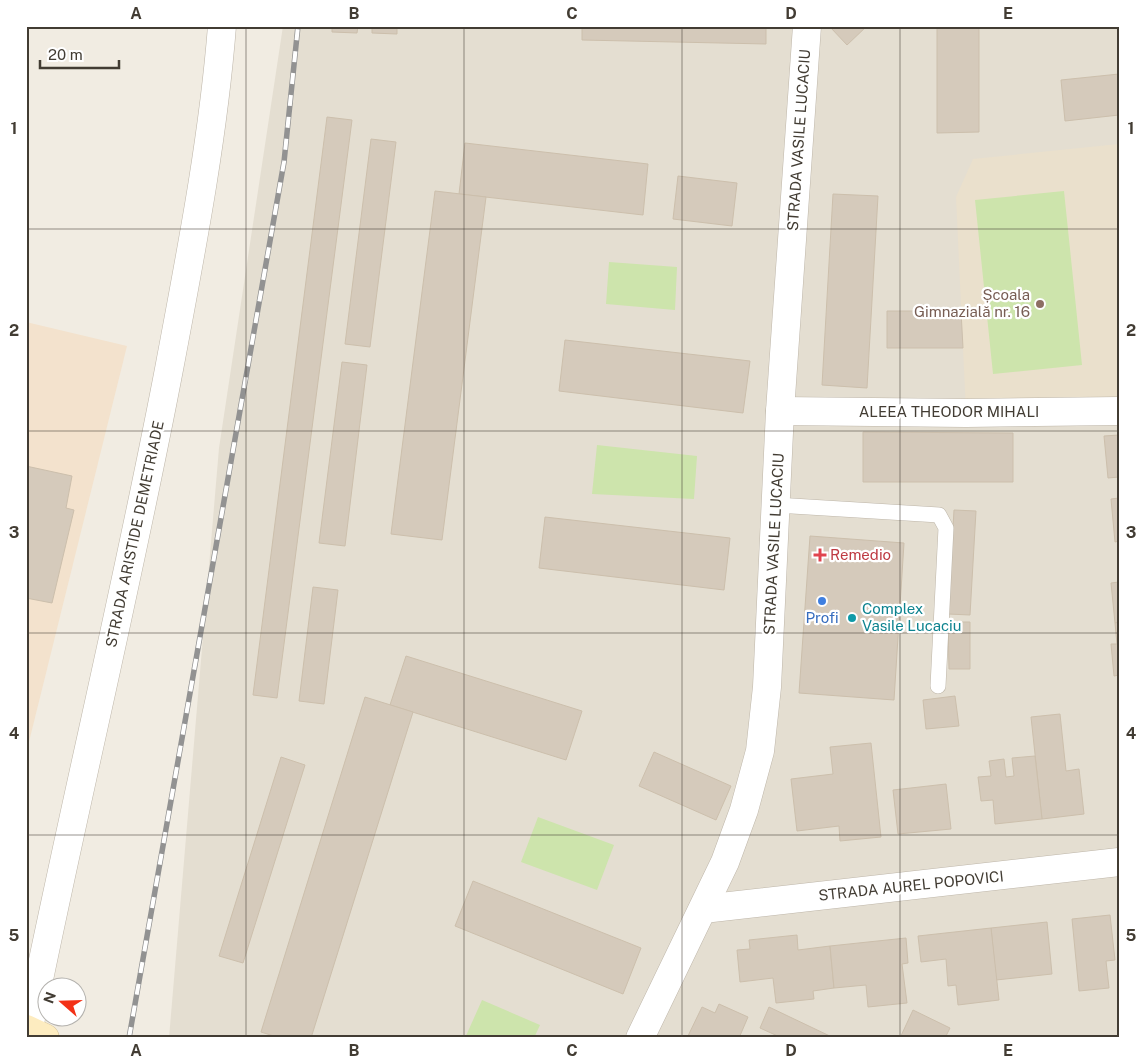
<svg xmlns="http://www.w3.org/2000/svg" width="1145" height="1064" font-family="'Public Sans',sans-serif">
	<style>
		.residential { fill: #e4ded1 }
		.commercial { fill: #f3e2cd }
		.education { fill: #eae0cc }
		.green { fill: #cde4ac }
		.building { fill: #d5cabb; stroke: #ccbfac }
		.lines { fill: none; stroke-linecap: round; stroke-linejoin: round }
		.lane-casing { stroke: #beb6a9; stroke-width: 16 }
		.street-casing { stroke: #beb6a9; stroke-width: 29 }
		.secondary-casing { stroke: #d0be93; stroke-width: 29 }
		.lane { stroke: #fff; stroke-width: 15 }
		.street { stroke: #fff; stroke-width: 28 }
		.secondary { stroke: #fdecc0; stroke-width: 28 }
		.rail-casing { stroke: #929292; stroke-width: 5.5 }
		.rail { stroke: #fff; stroke-width: 4; stroke-dasharray: 11; stroke-linecap: butt }
		.grid { fill: none; stroke: #423c33; stroke-width: 1; stroke-opacity: 0.55 }
		.education-dot { fill: #8d6e63; stroke: #fff; stroke-width: 2 }
		.health-dot { fill: #e0444e; stroke: #fff; stroke-width: 2 }
		.shop-dot { fill: #3f7fe0; stroke: #fff; stroke-width: 2 }
		.culture-dot { fill: #0f9aa8; stroke: #fff; stroke-width: 2 }
		.labels { text-anchor: middle; stroke-width: 4.5; stroke-linejoin: round; paint-order: stroke }
		.street-label { font-size: 15px; fill: #423c33; stroke: #fff }
		.education-label { font-size: 15px; fill: #785e54; stroke: #fff; text-anchor: end }
		.health-label { font-size: 15px; fill: #be3a42; stroke: #fff; text-anchor: start }
		.culture-label { font-size: 15px; fill: #0d838f; stroke: #fff; text-anchor: start }
		.shop-label { font-size: 15px; fill: #366cbe; stroke: #fff }
		.neatline { fill: none; stroke: #423c33; stroke-width: 2 }
		.grid-label { font-size: 16px; text-anchor: middle; font-weight: bold; fill: #423c33 }
	</style>
	<rect width="100%" height="100%" fill="#f1ece2"/>
	<!-- residential -->
	<path class="residential" d="M283 26H1119V1038H169L219 448Z"/>
	<!-- commercial -->
	<path class="commercial" d="M26 322 127 346 26 754Z"/>
	<!-- education -->
	<path class="education" d="M1119 144V411L966 413 956 197 973 159Z"/>
	<!-- green -->
	<g class="green">
		<path d="M1064 191 1082 365 993 374 975 200Z"/>
		<path d="M609 262 677 267 675 310 606 304Z"/>
		<path d="M597 445 697 456 694 499 592 494Z"/>
		<path d="M538 817 614 845 597 890 521 862Z"/>
		<path d="M482 1000 540 1025 534 1038H465Z"/>
	</g>
	<!-- building -->
	<g class="building">
		<path d="M332 26H358L357 33 332 32Z"/>
		<path d="M372 26H397V34L372 33Z"/>
		<path d="M582 26H766V44L582 40Z"/>
		<path d="M833 26H867L847 45 831 28Z"/>
		<path d="M937 26H979V132L937 133Z"/>
		<path d="M1119 74V115L1065 121 1061 80Z"/>
		<path d="M327 117 352 120 277 698 253 695Z"/>
		<path d="M371 139 396 142 370 347 345 344Z"/>
		<path d="M465 143 648 164 643 215 459 194Z"/>
		<path d="M678 176 737 183 732 226 673 219Z"/>
		<path d="M435 191 486 197 442 540 391 534Z"/>
		<path d="M833 194 878 196 867 388 822 385Z"/>
		<path d="M887 311H961L963 348H887Z"/>
		<path d="M565 340 750 361 743 413 559 391Z"/>
		<path d="M342 362 367 365 345 546 319 543Z"/>
		<path d="M863 432 1013 433V482H863Z"/>
		<path d="M1119 435V477L1108 478 1104 436Z"/>
		<path d="M26 466 72 476 66 508 74 510 52 603 26 598Z"/>
		<path d="M1119 498V541L1115 542 1111 499Z"/>
		<path d="M954 510 976 511 970 615 948 614Z"/>
		<path d="M545 517 730 538 724 590 539 568Z"/>
		<path d="M810 536 904 543 894 700 799 693Z"/>
		<path d="M1119 582V622L1115 623 1111 583Z"/>
		<path d="M313 587 338 590 324 704 299 701Z"/>
		<path d="M948 622H970V669H949Z"/>
		<path d="M1119 622V675L1114 676 1111 644H1117L1115 623Z"/>
		<path d="M406 656 582 711 566 760 390 705Z"/>
		<path d="M955 696 959 726 926 729 923 700Z"/>
		<path d="M365 697 413 712 311 1038H280L261 1032Z"/>
		<path d="M1060 714 1066 771 1079 769 1084 814 1042 819 1031 717Z"/>
		<path d="M871 743 881 837 840 841 839 826 797 831 791 779 833 774 830 747Z"/>
		<path d="M654 752 731 786 716 820 639 786Z"/>
		<path d="M1035 756 1042 819 995 824 993 800 981 801 978 777 991 776 989 761 1004 759 1006 777 1014 776 1012 758Z"/>
		<path d="M281 757 305 765 243 963 219 956Z"/>
		<path d="M946 784 951 829 898 834 893 790Z"/>
		<path d="M473 881 641 948 623 994 455 926Z"/>
		<path d="M1110 915 1115 960 1106 961 1109 988 1079 991 1072 919Z"/>
		<path d="M1047 922 1052 974 996 980 991 928Z"/>
		<path d="M991 928 999 1000 958 1005 956 985 948 986 946 959 921 962 918 936Z"/>
		<path d="M797 935 798 950 830 946 834 988 813 991 814 999 776 1003 773 978 740 982 737 950 750 949 749 940Z"/>
		<path d="M906 938 908 963 902 964 907 1003 868 1007 866 985 834 988 830 946Z"/>
		<path d="M719 1004 748 1017 739 1038H687L702 1007 715 1013Z"/>
		<path d="M769 1007 834 1038H782L760 1028Z"/>
		<path d="M913 1010 950 1028 946 1036 951 1038H900Z"/>
	</g>
	<g class="lines">
		<!-- lane casing -->
		<g class="lane-casing">
			<path id="lane" d="M776 505 939 515 946 528 938 686"/>
		</g>
		<!-- street casing -->
		<g class="street-casing">
			<g id="street">
				<path d="M780 411 966 413 1119 411"/>
				<path d="M703 909 1119 862"/>
				<path d="M27 1038C72 813 127 590 170 364 191 252 213 140 222 26"/>
				<path d="M640 1038 725 862 744 810 760 751 767 687 780 411 807 26"/>
			</g>
		</g>
		<!-- secondary casing -->
		<g class="secondary-casing">
			<path id="secondary" d="M26 1029 45 1038"/>
		</g>
		<!-- lane -->
		<use href="#lane" class="lane"/>
		<!-- street -->
		<use href="#street" class="street"/>
		<!-- secondary -->
		<use href="#secondary" class="secondary"/>
		<!-- rail casing -->
		<g class="rail-casing">
			<path id="rail" d="M129 1038 284 162 298 26"/>
		</g>
		<!-- rail -->
		<use href="#rail" class="rail"/>
	</g>
	<!-- grid -->
	<path class="grid" d="M246 26V1038M464 26V1038M682 26V1038M900 26V1038M26 229H1119M26 431H1119M26 633H1119M26 835H1119"/>
	<!-- markers -->
	<circle class="education-dot" cx="1040" cy="304" r="5"/>
	<path class="health-dot" d="M817.5 547.5h5v5h5v5h-5v5h-5v-5h-5v-5h5z"/>
	<circle class="shop-dot" cx="822" cy="601" r="5"/>
	<circle class="culture-dot" cx="852" cy="618" r="5"/>
	<g class="labels">
		<!-- street labels -->
		<g class="street-label">
			<text transform="translate(799 140) rotate(-86)" y="5">STRADA VASILE LUCACIU</text>
			<text x="949" y="417">ALEEA THEODOR MIHALI</text>
			<text transform="translate(135 534) rotate(-78)" y="5">STRADA ARISTIDE DEMETRIADE</text>
			<text transform="translate(774 544) rotate(-87)" y="5">STRADA VASILE LUCACIU</text>
			<text transform="translate(911 886) rotate(-6)" y="5">STRADA AUREL POPOVICI</text>
		</g>
		<!-- education labels -->
		<g class="education-label">
			<text x="1030" y="300">Școala<tspan x="1030" dy="17">Gimnazială nr. 16</tspan></text>
		</g>
		<!-- health labels -->
		<g class="health-label">
			<text x="830" y="560">Remedio</text>
		</g>
		<!-- culture labels -->
		<g class="culture-label">
			<text x="862" y="614">Complex<tspan x="862" dy="17">Vasile Lucaciu</tspan></text>
		</g>
		<!-- shop labels -->
		<g class="shop-label">
			<text x="822" y="623">Profi</text>
		</g>
	</g>
	<!-- border -->
	<rect width="1145" height="1064" fill="none" stroke="#ffffff" stroke-width="55"/>
	<!-- north arrow -->
	<g transform="translate(62 1002) rotate(290)"><circle r="24" fill="#ffffff" stroke="#b3b1ad"/>
	<path d="M0-4L9 19L0 12L-9 19Z" fill="#f33117"/>
	<text y="-8" font-size="14" font-weight="bold" text-anchor="middle" fill="#423c33">N</text>
	</g>
	<!-- scale -->
	<path d="M40 60v8h79v-8" fill="none" stroke="#423c33" stroke-width="2.5"/>
	<text x="48" y="60" font-size="15" fill="#423c33" stroke="#ffffff" stroke-width="4" paint-order="stroke">20 m</text>
	<rect x="28" y="28" width="1090" height="1008" class="neatline"/>
	<g class="grid-label">
		<text x="136" y="19">A</text>
		<text x="354" y="19">B</text>
		<text x="572" y="19">C</text>
		<text x="791" y="19">D</text>
		<text x="1008" y="19">E</text>
		<text x="14" y="134">1</text>
		<text x="1131" y="134">1</text>
		<text x="14" y="336">2</text>
		<text x="1131" y="336">2</text>
		<text x="14" y="538">3</text>
		<text x="1131" y="538">3</text>
		<text x="14" y="739">4</text>
		<text x="1131" y="739">4</text>
		<text x="14" y="941">5</text>
		<text x="1131" y="941">5</text>
		<text x="136" y="1056">A</text>
		<text x="354" y="1056">B</text>
		<text x="572" y="1056">C</text>
		<text x="791" y="1056">D</text>
		<text x="1008" y="1056">E</text>
	</g>
</svg>
